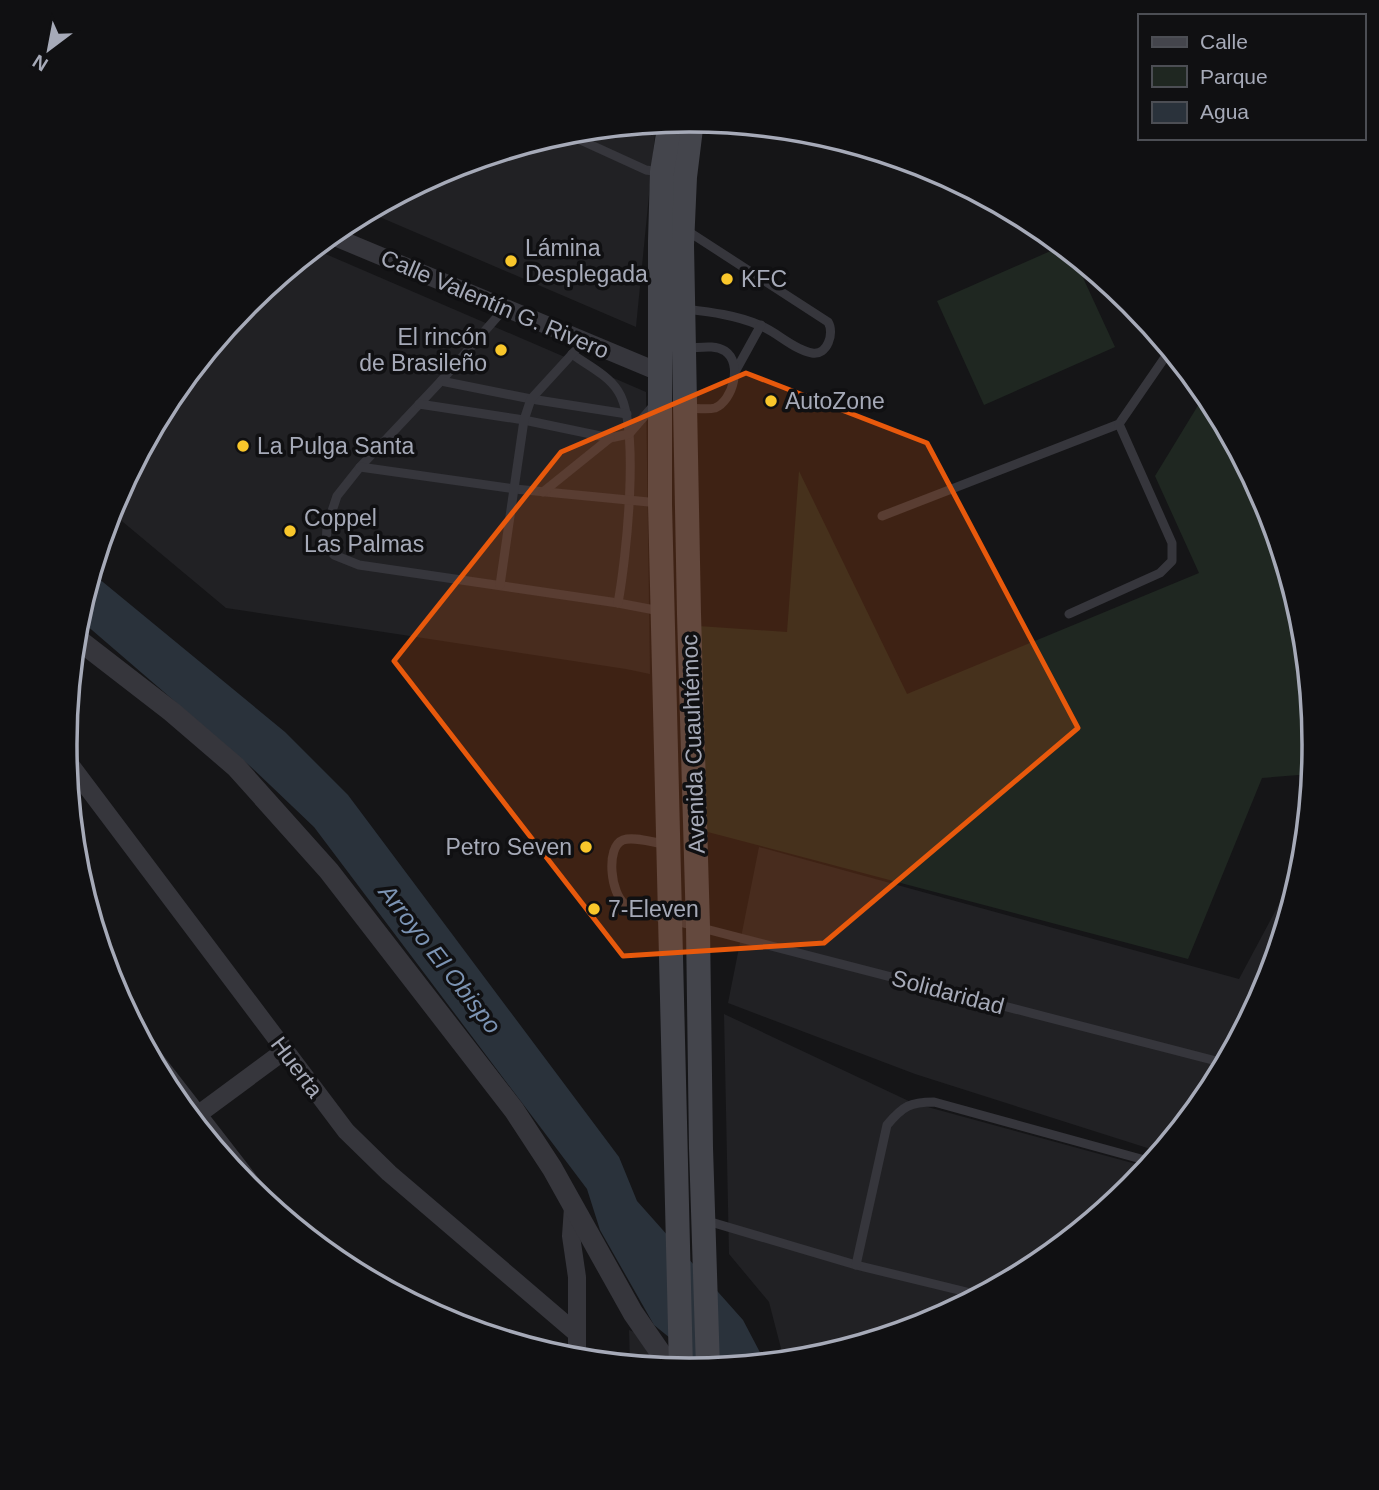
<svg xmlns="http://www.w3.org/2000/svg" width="1379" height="1490" font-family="Helvetica,sans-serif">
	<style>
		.built { fill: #212124 }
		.green { fill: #1f2721 }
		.water { fill: #2a323b }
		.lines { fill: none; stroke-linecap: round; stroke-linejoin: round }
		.service { stroke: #36363c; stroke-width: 9 }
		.minor { stroke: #36363c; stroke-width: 18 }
		.tertiary { stroke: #36363c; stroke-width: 21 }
		.secondary { stroke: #44454c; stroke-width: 24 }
		.marked { fill: #e8590c; fill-opacity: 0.2; stroke: #e8590c; stroke-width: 5; stroke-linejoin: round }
		.poi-dot { fill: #f9c72b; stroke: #101012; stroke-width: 2.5 }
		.labels { text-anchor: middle; stroke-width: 7; stroke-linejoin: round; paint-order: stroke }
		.poi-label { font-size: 23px; fill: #a6aab8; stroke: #101012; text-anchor: start }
		.street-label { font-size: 23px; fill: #a6aab8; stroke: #101012 }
		.water-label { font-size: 24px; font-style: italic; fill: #7c94b4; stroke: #101012 }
		.rim { fill: none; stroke: #a6aab8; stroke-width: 3.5 }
	</style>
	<rect width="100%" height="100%" fill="#151517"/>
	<!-- built -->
	<g class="built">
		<path d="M656 124 636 327 368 212 451 168 568 132Z"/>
		<path d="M314 249 646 392 650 674 626 669 226 608 111 512 170 398 248 303Z"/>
		<path d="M759 847 1239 979 1303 859 1267 984 1209 1092 1160 1152 915 1074 728 1003Z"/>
		<path d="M724 1014 913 1103 1147 1167 1131 1187 1036 1265 928 1322 811 1358 784 1360 769 1302 729 1254Z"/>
		<path d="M629 1330 634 1332 658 1367 630 1364Z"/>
	</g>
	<!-- green -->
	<g class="green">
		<path d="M1062 246 1073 256 1115 347 984 405 937 301Z"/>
		<path d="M1205 394 1267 506 1302 623 1314 745 1311 774 1262 778 1188 959 704 831 698 626 787 632 799 471 907 694 1199 573 1155 476Z"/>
	</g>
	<!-- water -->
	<path class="water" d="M92 573 285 732 348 795 619 1157 637 1201 743 1320 765 1362 701 1369 681 1347 654 1325 600 1230 587 1189 314 827 251 767 78 618Z"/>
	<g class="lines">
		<!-- service -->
		<g class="service">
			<path d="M620 127 633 131 637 125"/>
			<path d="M565 133 646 170 660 172"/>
			<path d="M504 309 441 381 360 467 337 496 327 526 326 545 334 555 359 565 618 603 660 611"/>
			<path d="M685 309C710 312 736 315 759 325 777 332 794 350 812 353 827 356 835 333 828 322L686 230"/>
			<path d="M572 354C587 365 608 375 618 391 641 425 626 560 618 603"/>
			<path d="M735 372 761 325"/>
			<path d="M441 381 531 399 627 414"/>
			<path d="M419 404 524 420 610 438 629 434 654 405"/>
			<path d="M687 408C695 408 707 410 715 408 733 401 743 363 725 351 714 344 699 348 687 348"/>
			<path d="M360 467 515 489 659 503"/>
			<path d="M543 492 610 438"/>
			<path d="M882 516 1119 424 1170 350"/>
			<path d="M500 585 524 420 531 399 575 351"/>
			<path d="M1069 614 1160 573 1172 561V543L1119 424"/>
			<path d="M666 844C654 843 634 836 623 840 605 847 611 895 625 904 643 916 677 920 698 927L1224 1063"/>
			<path d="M704 1220 856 1265 979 1295"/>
			<path d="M856 1265 887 1125C903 1106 910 1102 934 1102L1152 1162"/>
		</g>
		<!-- minor -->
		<g class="minor">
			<path d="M330 235 659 372"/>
			<path d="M66 759 346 1131 389 1173 575 1332"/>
			<path d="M147 1049 265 1201"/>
			<path d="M192 1119 284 1051"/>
			<path d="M573 1208 571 1236 577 1277V1359"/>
		</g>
		<!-- tertiary -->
		<path class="tertiary" d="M75 637 172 712 236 767 329 871 514 1110 552 1168 633 1313 671 1368"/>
		<!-- secondary -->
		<g class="secondary">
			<path d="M692 120 685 177 682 245 689 614 698 927 701 1148 708 1368"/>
			<path d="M670 122 662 172 660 241V504L681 1369"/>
		</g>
	</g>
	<!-- marked area -->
	<path class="marked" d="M746 373 927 443 1078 728 824 943 623 956 394 661 561 452Z"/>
	<!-- markers -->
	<g class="poi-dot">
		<circle cx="511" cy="261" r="7"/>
		<circle cx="727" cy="279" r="7"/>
		<circle cx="501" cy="350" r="7"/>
		<circle cx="771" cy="401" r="7"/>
		<circle cx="243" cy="446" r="7"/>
		<circle cx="290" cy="531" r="7"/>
		<circle cx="586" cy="847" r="7"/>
		<circle cx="594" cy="909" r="7"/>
	</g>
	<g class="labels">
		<!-- poi labels -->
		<g class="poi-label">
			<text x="525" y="256">Lámina<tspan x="525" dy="26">Desplegada</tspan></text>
			<text x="741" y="287">KFC</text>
			<text x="487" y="345" text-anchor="end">El rincón<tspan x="487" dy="26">de Brasileño</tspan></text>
			<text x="785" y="409">AutoZone</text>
			<text x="257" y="454">La Pulga Santa</text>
			<text x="304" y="526">Coppel<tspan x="304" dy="26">Las Palmas</tspan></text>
			<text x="572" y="855" text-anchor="end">Petro Seven</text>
			<text x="608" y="917">7-Eleven</text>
		</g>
		<!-- street labels -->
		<g class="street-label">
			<text transform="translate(495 304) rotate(23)" y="8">Calle Valentín G. Rivero</text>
			<text transform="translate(693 744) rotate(-92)" y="8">Avenida Cuauhtémoc</text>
			<text transform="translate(948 992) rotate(15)" y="8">Solidaridad</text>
			<text transform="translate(297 1067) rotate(53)" y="8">Huerta</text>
		</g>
		<!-- water labels -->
		<g class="water-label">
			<text transform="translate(440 959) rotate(52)" y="8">Arroyo El Obispo</text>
		</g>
	</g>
	<!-- crop -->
	<path d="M0 0H1379V1490H0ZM689 132H690A612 612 0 0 1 1302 744V746A612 612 0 0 1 690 1358H689A612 612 0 0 1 77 746V744A612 612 0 0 1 689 132Z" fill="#101012" fill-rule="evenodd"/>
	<path class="rim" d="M689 132H690A612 612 0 0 1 1302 744V746A612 612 0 0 1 690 1358H689A612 612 0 0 1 77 746V744A612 612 0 0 1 689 132Z"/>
	<!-- legend -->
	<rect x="1138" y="14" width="228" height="126" fill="#101012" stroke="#4c4e54" stroke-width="2"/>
	<rect x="1152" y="37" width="35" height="10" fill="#44454c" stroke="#4c4e54" stroke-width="2"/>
	<text x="1200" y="49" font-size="21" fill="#a6aab8">Calle</text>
	<rect x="1152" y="66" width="35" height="21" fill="#1f2721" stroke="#4c4e54" stroke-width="2"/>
	<text x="1200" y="84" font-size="21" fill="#a6aab8">Parque</text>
	<rect x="1152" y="102" width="35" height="21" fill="#2a323b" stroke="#4c4e54" stroke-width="2"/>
	<text x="1200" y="119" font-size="21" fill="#a6aab8">Agua</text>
	<!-- north arrow -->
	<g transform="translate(49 49) rotate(212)" stroke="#101012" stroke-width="5" paint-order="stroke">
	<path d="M0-5L12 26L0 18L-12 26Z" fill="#a6aab8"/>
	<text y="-10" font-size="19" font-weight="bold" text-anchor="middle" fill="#a6aab8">N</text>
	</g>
</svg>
